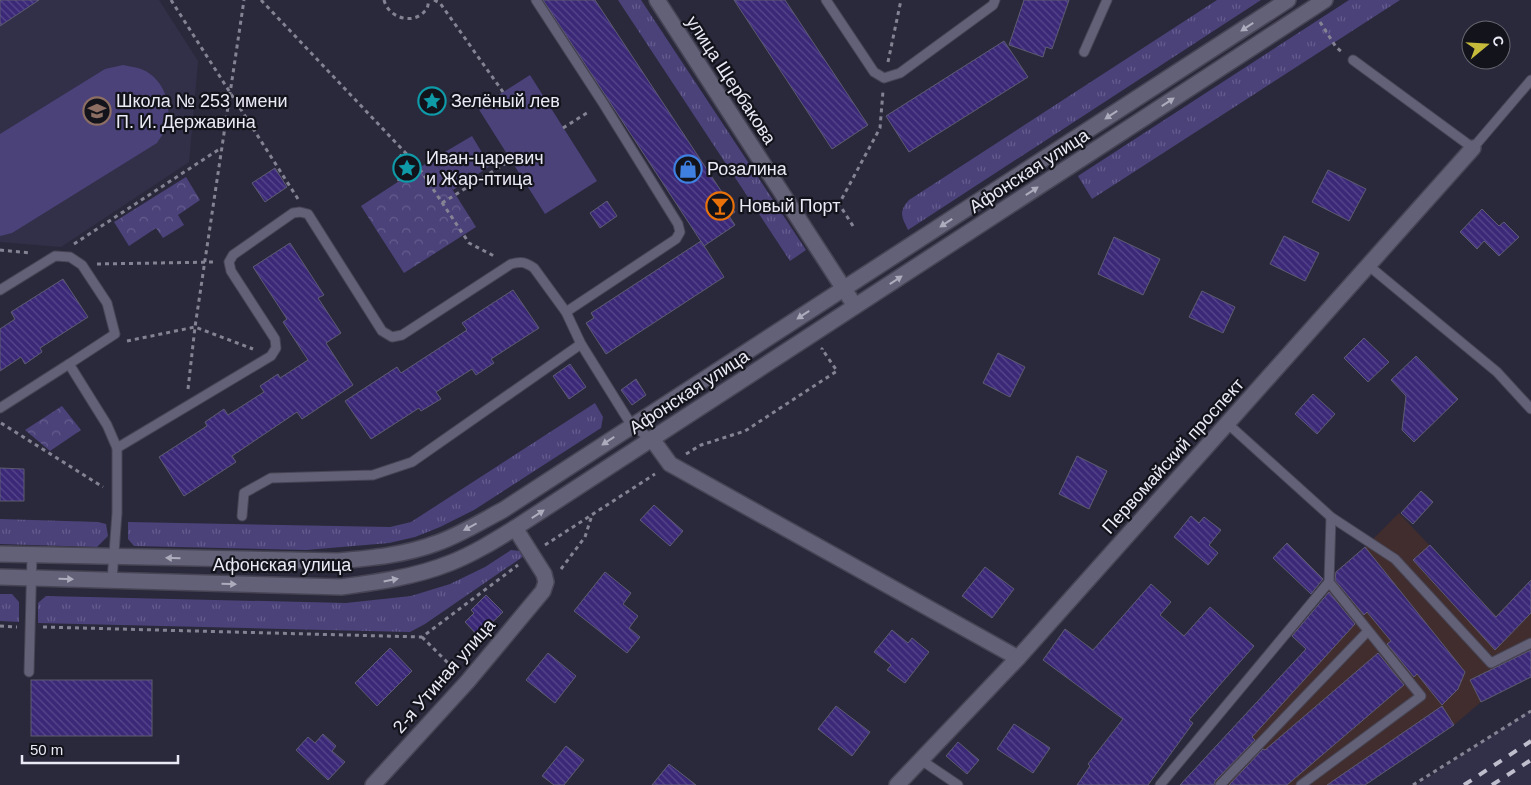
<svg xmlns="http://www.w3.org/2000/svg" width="1531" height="785" font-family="Arial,sans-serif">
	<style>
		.industrial { fill: #412d2e }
		.built { fill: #323049 }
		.grass { fill: url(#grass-tufts) }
		.park { fill: url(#park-crowns) }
		.garden { fill: #4b427a }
		.building { fill: url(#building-back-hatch); stroke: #5d5c71 }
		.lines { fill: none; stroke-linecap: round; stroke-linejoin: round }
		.lane-casing { stroke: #474555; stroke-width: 11 }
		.street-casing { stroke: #474555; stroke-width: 18 }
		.secondary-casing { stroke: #474555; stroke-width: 18 }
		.path { stroke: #848393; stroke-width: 3; stroke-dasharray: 4 4; stroke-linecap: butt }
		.lane { stroke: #636177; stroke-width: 9 }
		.street { stroke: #636177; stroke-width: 15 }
		.secondary { stroke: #636177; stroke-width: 15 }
		.rail { stroke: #bfbecc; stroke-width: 4; stroke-dasharray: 9 9; stroke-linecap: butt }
		.oneway { fill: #adacbd }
		.labels { text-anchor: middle; stroke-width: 4.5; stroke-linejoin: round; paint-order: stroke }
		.street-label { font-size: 18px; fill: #eae9f6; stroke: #13131b }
		.poi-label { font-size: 18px; fill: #eae9f6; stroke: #13131b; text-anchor: start }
	</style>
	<defs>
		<pattern id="grass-tufts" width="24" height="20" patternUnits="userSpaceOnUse" patternTransform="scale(1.25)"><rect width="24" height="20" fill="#4b427a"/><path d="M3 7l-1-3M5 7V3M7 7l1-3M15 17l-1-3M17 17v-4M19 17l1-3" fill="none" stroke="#655d8e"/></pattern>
		<pattern id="park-crowns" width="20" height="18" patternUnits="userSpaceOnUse" patternTransform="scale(1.25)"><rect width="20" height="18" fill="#4b427a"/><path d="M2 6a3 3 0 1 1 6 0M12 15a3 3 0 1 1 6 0" fill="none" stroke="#655d8e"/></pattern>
		<pattern id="building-back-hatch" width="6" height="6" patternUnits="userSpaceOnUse" patternTransform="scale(1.25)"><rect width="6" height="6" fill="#3b2978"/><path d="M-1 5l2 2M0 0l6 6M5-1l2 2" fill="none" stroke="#58488c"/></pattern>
	</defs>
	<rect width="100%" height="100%" fill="#2a293b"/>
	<!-- industrial -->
	<path class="industrial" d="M1399 513 1496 616 1530 581 1531 582V677L1481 702 1454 725 1365 785H1181L1306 649 1291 635 1325 598 1335 572 1365 547Z"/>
	<!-- built -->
	<g class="built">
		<path d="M0 0H159L198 61 189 162 61 247 0 242Z"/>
		<path d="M1531 710V785H1417Z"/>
	</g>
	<!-- grass -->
	<g class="grass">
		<path d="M618 0H641L806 250 790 261Z"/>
		<path d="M1217 0H1261L908 230C902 217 898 212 909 200Z"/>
		<path d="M1349 0H1400L1092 199 1078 176Z"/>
		<path d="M595 403 603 417 601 428 474 510 440 527 415 537 389 543 306 550 134 546 128 539V522L390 527 411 522Z"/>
		<path d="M0 519 98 522 106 524 108 536 97 547 0 544Z"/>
		<path d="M511 550 520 551 524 556 425 624 410 632 38 623V603L46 596 346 603 411 596 450 584 485 567Z"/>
		<path d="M0 594H12L19 602V622L0 621Z"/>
	</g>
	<!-- park -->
	<g class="park">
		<path d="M433 159 476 227 404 273 361 206Z"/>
		<path d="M186 177 200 200 178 215 184 225 163 238 156 228 129 246 114 222Z"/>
		<path d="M62 406 81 430 50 451 25 430Z"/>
	</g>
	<!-- garden -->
	<g class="garden">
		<path d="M123 65C128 66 133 67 138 68 162 75 173 103 167 126 165 132 160 138 157 143L12 233 0 236V134L105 69Z"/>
		<path d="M530 75 597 181 545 214 478 108Z"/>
		<path d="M472 136 490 166 453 190 433 159Z"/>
	</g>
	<!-- building -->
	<g class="building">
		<path d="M0 0H39L0 26Z"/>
		<path d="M543 0H595L735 212 729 216 735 225 704 246Z"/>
		<path d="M734 0H785L868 125 832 149Z"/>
		<path d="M1024 0H1069L1052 49 1046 47 1043 57 1009 45Z"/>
		<path d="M1004 41 1028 77 909 152 886 116Z"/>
		<path d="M275 168 287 187 265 202 252 183Z"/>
		<path d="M1328 170 1366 189 1349 221 1312 202Z"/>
		<path d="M607 201 617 216 600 228 590 213Z"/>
		<path d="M1482 209 1499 226 1504 222 1519 237 1499 256 1484 241 1477 249 1460 232Z"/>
		<path d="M1284 236 1319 253 1305 281 1270 264Z"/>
		<path d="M1114 237 1160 259 1143 295 1098 274Z"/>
		<path d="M701 241 724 277 606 354 586 323 594 318 591 313Z"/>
		<path d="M290 243 324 295 318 298 341 333 326 343 353 385 302 419 297 412 232 456 236 462 184 496 159 457 207 426 205 422 224 409 228 415 264 392 260 386 278 374 280 378 308 360 283 322 287 319 253 267Z"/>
		<path d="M63 279 88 317 40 348 42 352 25 364 21 357 0 371V329L15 319 11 312Z"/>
		<path d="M513 290 539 328 491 359 494 363 476 375 472 369 436 392 441 399 421 411 419 408 371 439 345 401 397 367 401 373 467 330 462 323Z"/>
		<path d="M1202 291 1235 307 1223 333 1189 317Z"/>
		<path d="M1364 338 1389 362 1368 382 1344 358Z"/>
		<path d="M998 353 1025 367 1010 397 983 383Z"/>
		<path d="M1416 356 1458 399 1414 442 1402 430 1406 396 1391 380Z"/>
		<path d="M570 364 586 387 569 399 553 376Z"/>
		<path d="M636 379 646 395 632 405 621 390Z"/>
		<path d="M1313 394 1335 414 1317 434 1295 414Z"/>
		<path d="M1077 456 1107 471 1089 509 1059 494Z"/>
		<path d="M0 468 24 469V501H0Z"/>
		<path d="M1421 491 1433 502 1413 524 1401 513Z"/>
		<path d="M654 505 683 531 670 546 640 520Z"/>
		<path d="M1191 516 1199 523 1204 517 1221 530 1209 545 1218 553 1208 565 1174 537Z"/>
		<path d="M1287 543 1323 579 1311 594 1273 558Z"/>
		<path d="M1430 545 1496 617 1531 580V613L1495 650 1413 560Z"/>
		<path d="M1365 547 1465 672 1458 689 1442 705 1417 674 1414 677 1387 644 1391 641 1367 612 1364 615 1335 580 1336 572Z"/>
		<path d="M985 567 1014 589 992 618 962 596Z"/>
		<path d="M605 572 631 593 623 604 638 616 629 628 640 637 627 653 574 611Z"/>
		<path d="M1151 584 1171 602 1160 615 1184 636 1210 607 1254 646 1189 720 1193 723 1148 785H1077L1090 766 1088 764 1123 719 1043 660 1065 629 1093 650Z"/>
		<path d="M1329 592 1355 624 1252 737 1255 740 1215 781 1214 785H1180L1306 649 1292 636Z"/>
		<path d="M486 595 503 612 478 636 465 622 474 613 471 610Z"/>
		<path d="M892 630 908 643 912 638 929 652 905 683 887 670 891 665 874 652Z"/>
		<path d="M390 648 412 671 377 706 355 683Z"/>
		<path d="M1531 650V677L1481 702 1470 680Z"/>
		<path d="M548 653 576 676 555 703 526 680Z"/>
		<path d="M1378 653 1404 685 1287 785H1229L1263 749 1265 750Z"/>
		<rect x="31" y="680" width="121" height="56"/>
		<path d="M836 706 870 732 852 756 818 729Z"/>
		<path d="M1442 706 1454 725 1365 785H1327Z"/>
		<path d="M1014 724 1050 748 1033 773 997 749Z"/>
		<path d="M323 734 336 746 332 751 345 762 328 780 296 750 308 737 315 743Z"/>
		<path d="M958 742 979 760 967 774 946 756Z"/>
		<path d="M566 746 584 760 564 785H554L542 776Z"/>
		<path d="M669 764 696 785H652Z"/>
	</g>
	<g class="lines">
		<!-- lane casing -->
		<g class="lane-casing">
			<g id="lane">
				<path d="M536 0 603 103 678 224 680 232 676 239 566 312 581 344 632 426 652 439"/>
				<path d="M826 0 874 72 884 78 900 73 993 5 995 0"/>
				<path d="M1084 52 1107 0"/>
				<path d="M1353 60 1473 148 1531 80"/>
				<path d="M1369 266 1497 372 1531 409"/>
				<path d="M0 290 55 256 70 257 82 265 107 303 115 334 69 364 107 425 117 448V513L112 580"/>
				<path d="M0 408 69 364"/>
				<path d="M1228 424 1331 517 1395 559 1491 663 1531 643"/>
				<path d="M117 448 271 356 276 348 275 339 231 271 229 262 233 255 293 213 300 212 308 214 382 331 392 337 402 335 511 264C521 261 525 262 534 268L566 312"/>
				<path d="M242 516 244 493 271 478 373 475 412 462 581 344"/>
				<path d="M29 672 32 555"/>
				<path d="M921 760 958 785"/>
				<path d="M1160 785 1329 582"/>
				<path d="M1220 785 1368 631"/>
				<path d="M1301 785 1421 696 1329 582 1331 517"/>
			</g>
		</g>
		<!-- street casing -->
		<g class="street-casing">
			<g id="street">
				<path d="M657 0 855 306"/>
				<path d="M652 439 670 464 1018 658"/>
				<path d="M373 785 468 681 543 591 546 582 544 574 515 528"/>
				<path d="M897 785 1018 658 1473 148"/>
			</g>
		</g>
		<!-- secondary casing -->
		<g class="secondary-casing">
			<g id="secondary">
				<path d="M0 554 338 561C372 558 405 555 437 543 460 535 482 521 503 510L1288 0"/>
				<path d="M0 577 341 587C378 582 415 577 450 563 473 554 494 541 515 528L1325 0"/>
			</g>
		</g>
		<!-- path -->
		<g class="path">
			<path d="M171 0 298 199"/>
			<path d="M261 0 417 165 469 243 496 257"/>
			<path d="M384 0C388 17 412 26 425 11 428 9 428 4 429 0"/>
			<path d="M434 0 440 3 503 92"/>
			<path d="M1320 22 1336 47 1343 53"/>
			<path d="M888 62 901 0"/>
			<path d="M563 128 590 111"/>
			<path d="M399 181C396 165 394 165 404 151"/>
			<path d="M442 203 511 160"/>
			<path d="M853 226 839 204 880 128 883 91"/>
			<path d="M74 244 221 148"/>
			<path d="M0 250 31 253"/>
			<path d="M97 264 216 262"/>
			<path d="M127 341 195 327 253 349"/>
			<path d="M188 389 195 327 244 0"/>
			<path d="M1 423 103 487"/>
			<path d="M686 454 701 445 745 431 837 371 822 349 823 348"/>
			<path d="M545 545 655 474"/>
			<path d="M561 569 585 537 592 515"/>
			<path d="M0 626 17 627"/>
			<path d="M43 627 422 637 518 565"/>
			<path d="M422 637 455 670"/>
			<path d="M1413 785 1531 711"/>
		</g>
		<!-- lane -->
		<use href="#lane" class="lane"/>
		<!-- street -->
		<use href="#street" class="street"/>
		<!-- secondary -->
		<use href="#secondary" class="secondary"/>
		<!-- rail -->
		<g class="rail">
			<path d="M1464 785 1531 741"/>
			<path d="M1492 785 1531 760"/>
		</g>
	</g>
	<!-- one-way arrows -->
	<defs><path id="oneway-solid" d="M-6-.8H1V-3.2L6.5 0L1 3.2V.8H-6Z" transform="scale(1.25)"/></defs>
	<g class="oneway">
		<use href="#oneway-solid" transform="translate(1247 27) rotate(147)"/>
		<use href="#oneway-solid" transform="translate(1168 102) rotate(-33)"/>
		<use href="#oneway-solid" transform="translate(1111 115) rotate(147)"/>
		<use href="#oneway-solid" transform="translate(1032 191) rotate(-33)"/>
		<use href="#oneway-solid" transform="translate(946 223) rotate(147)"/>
		<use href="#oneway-solid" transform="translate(896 280) rotate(-33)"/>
		<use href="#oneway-solid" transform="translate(803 315) rotate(147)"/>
		<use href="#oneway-solid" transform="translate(608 441) rotate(147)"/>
		<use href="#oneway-solid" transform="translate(538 514) rotate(-33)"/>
		<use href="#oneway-solid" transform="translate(470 527) rotate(152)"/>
		<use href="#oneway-solid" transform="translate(173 558) rotate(-179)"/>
		<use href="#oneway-solid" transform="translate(66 579) rotate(2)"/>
		<use href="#oneway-solid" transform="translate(391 580) rotate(-11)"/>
		<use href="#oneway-solid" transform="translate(229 584) rotate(2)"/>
	</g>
	<!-- icons -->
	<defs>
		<g id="sight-ring" transform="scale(1.4375)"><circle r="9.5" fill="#13131b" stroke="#0f9aa8" stroke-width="1.5"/><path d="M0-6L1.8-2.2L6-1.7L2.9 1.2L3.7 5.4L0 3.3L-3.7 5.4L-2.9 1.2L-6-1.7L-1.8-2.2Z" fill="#0f9aa8"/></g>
		<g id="school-ring" transform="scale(1.4375)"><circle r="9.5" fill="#13131b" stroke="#8d6e63" stroke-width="1.5"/><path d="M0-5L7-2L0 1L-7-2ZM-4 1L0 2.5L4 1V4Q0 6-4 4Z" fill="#8d6e63"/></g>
		<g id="shop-ring" transform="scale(1.4375)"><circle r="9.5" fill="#13131b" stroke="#3f7fe0" stroke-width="1.5"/><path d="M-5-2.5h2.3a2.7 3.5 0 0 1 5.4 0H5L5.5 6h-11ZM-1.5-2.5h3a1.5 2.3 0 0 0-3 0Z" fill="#3f7fe0"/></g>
		<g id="bar-ring" transform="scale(1.4375)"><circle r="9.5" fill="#13131b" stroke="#e8710a" stroke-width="1.5"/><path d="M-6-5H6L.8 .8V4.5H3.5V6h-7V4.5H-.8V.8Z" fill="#e8710a"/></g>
	</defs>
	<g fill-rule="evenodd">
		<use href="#sight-ring" x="432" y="101"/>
		<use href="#school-ring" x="97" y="111"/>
		<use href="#sight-ring" x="407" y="168"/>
		<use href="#shop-ring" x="688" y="169"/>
		<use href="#bar-ring" x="720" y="206"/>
	</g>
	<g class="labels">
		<!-- street labels -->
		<g class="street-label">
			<text transform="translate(731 80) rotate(57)" y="6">улица Щербакова</text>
			<text transform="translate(1029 171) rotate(-33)" y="6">Афонская улица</text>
			<text transform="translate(689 392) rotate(-33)" y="6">Афонская улица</text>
			<text transform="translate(1173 456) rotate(-48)" y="6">Первомайский проспект</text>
			<text x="282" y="571">Афонская улица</text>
			<text transform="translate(444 676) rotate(-49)" y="6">2-я Утиная улица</text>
		</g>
		<!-- poi labels -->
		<g class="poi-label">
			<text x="116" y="107">Школа № 253 имени<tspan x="116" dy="21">П. И. Державина</tspan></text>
			<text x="451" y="107">Зелёный лев</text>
			<text x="426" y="164">Иван-царевич<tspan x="426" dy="21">и Жар-птица</tspan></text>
			<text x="707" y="175">Розалина</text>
			<text x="739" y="212">Новый Порт</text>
		</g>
	</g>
	<!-- north arrow -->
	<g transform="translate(1486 45) rotate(72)"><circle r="24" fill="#13131b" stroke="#696973"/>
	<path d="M0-4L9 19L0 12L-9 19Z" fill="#c7bb3c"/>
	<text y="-8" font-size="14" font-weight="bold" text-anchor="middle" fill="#eae9f6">С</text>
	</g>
	<!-- scale -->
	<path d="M22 755v8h156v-8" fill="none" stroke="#eae9f6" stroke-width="2.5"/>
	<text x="30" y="755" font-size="15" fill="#eae9f6" stroke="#13131b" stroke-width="4" paint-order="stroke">50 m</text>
</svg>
